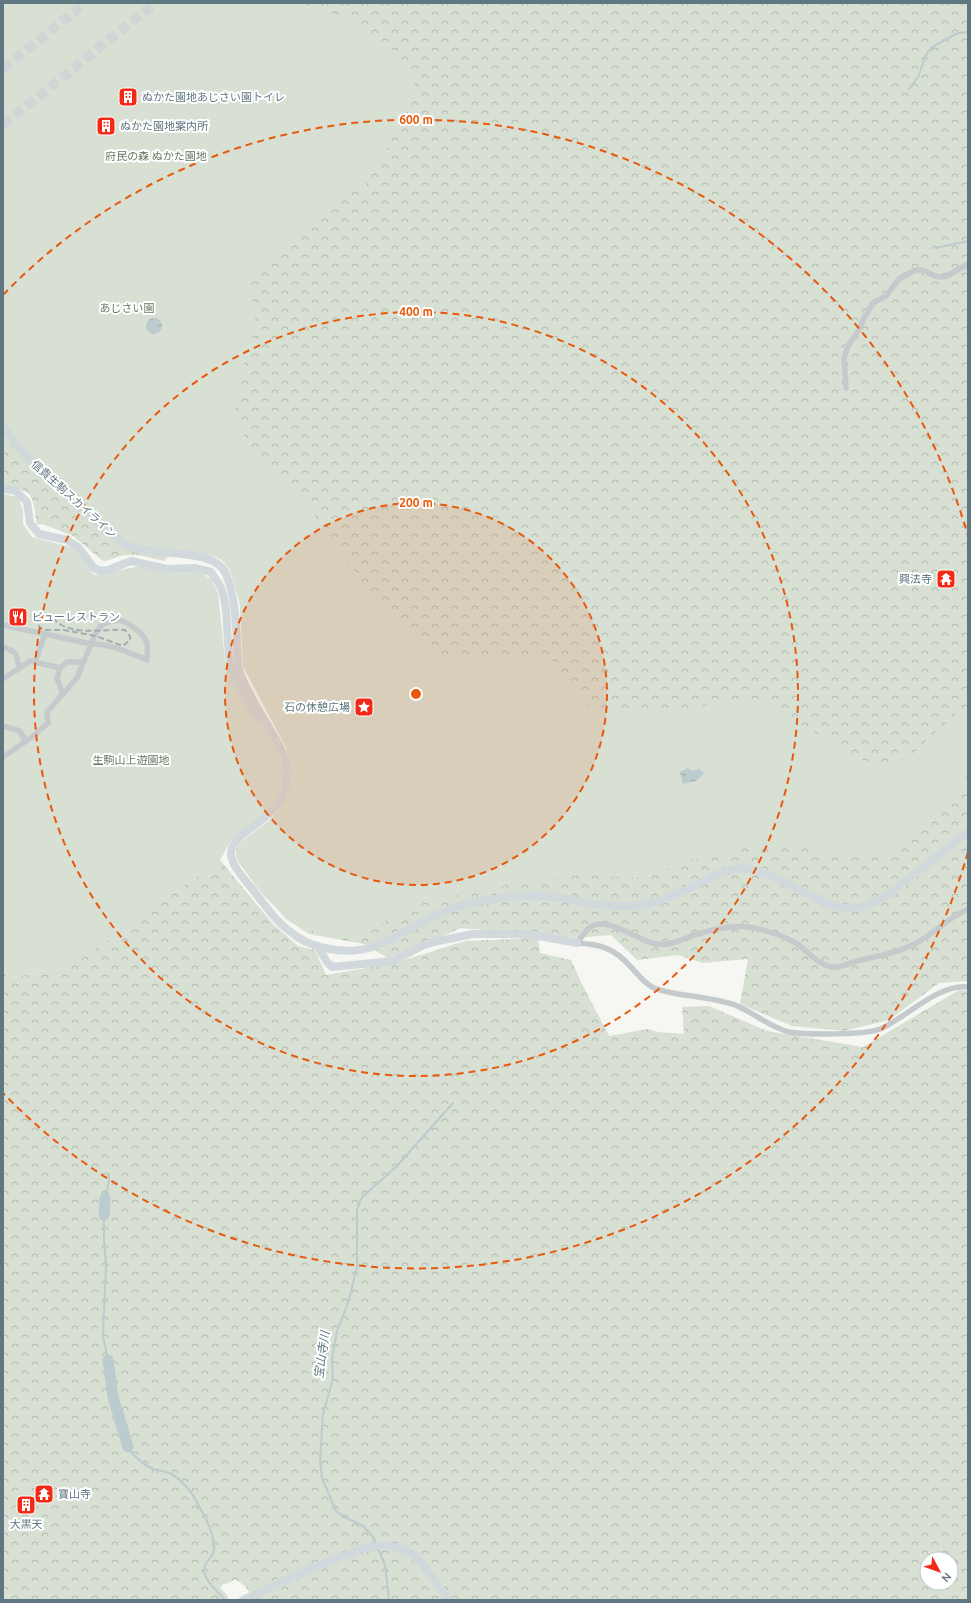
<svg xmlns="http://www.w3.org/2000/svg" width="971" height="1603" font-family="Ubuntu,'Noto Sans JP',sans-serif">
	<style>
		.forest { fill: url(#forest-crowns); fill-rule: evenodd }
		.green { fill: #d8dfd3 }
		.water { fill: url(#water-ripples) }
		.lines { fill: none; stroke-linecap: round; stroke-linejoin: round }
		.stream { stroke: #bccbce; stroke-width: 2 }
		.river { stroke: #bccbce; stroke-width: 11 }
		.highway-tunnel { stroke: #d0d6d6; stroke-width: 10; stroke-dasharray: 10 5; stroke-linecap: butt }
		.street { stroke: #c5cacc; stroke-width: 5.5 }
		.secondary { stroke: #d2d9dc; stroke-width: 8 }
		.rail { stroke: #a3acb0; stroke-width: 2; stroke-dasharray: 6 3; stroke-linecap: butt }
		.ring { fill: none; stroke: #e8590c; stroke-width: 2; stroke-dasharray: 7 5 }
		.labels { text-anchor: middle; stroke-width: 4; stroke-linejoin: round; paint-order: stroke }
		.poi-label { font-size: 11px; fill: #5e7780; stroke: #fff; text-anchor: start }
		.park-label { font-size: 11px; fill: #66785e; stroke: #fff }
		.street-label { font-size: 11px; fill: #5e7780; stroke: #fff }
		.water-label { font-size: 12px; font-style: italic; fill: #59787c; stroke: #fff }
		.centre { fill: #e8590c; stroke: #fff; stroke-width: 2 }
		.ring-label { font-size: 12px; text-anchor: middle; font-weight: bold; fill: #e8590c; stroke: #fff; stroke-width: 4; stroke-linejoin: round; paint-order: stroke }
	</style>
	<defs>
		<pattern id="forest-crowns" width="20" height="18" patternUnits="userSpaceOnUse"><rect width="20" height="18" fill="#d8dfd3"/><path d="M2 6a3 3 0 1 1 6 0M12 15a3 3 0 1 1 6 0" fill="none" stroke="#b2bab0"/></pattern>
		<pattern id="water-ripples" width="26" height="14" patternUnits="userSpaceOnUse"><rect width="26" height="14" fill="#bccbce"/><path d="M2 4q2-2 4 0t4 0M15 11q2-2 4 0t4 0" fill="none" stroke="#9caaac"/></pattern>
	</defs>
	<rect width="100%" height="100%" fill="#f6f6f2"/>
	<!-- forest -->
	<g class="forest">
		<path d="M3 3H968V981L939 983 889 1020 844 1031 792 1026 740 1004 748 959 703 963 678 955 637 960 611 935 575 938 461 928 408 951 388 958 364 944 309 934 286 919 256 886 236 857V849L243 841 271 819 278 811 288 793 291 777 287 749 243 666 240 604 230 570 222 560 216 557 175 549 164 561C153 559 140 554 129 555 119 555 112 560 103 561L73 536 43 524 37 525C32 493 35 492 3 485Z"/>
		<path d="M220 860 273 924 298 946 315 950 326 975 395 963 465 941 538 938 540 953 571 960 582 984 609 1036 648 1029 658 1032 684 1034 682 1007 709 1006 767 1031 863 1047 959 990 968 991V1600H251L254 1598 245 1586 235 1579 229 1583 223 1584 220 1588 228 1596V1600H3V972L10 979 42 971 62 972ZM927 1559H951V1583H927Z"/>
	</g>
	<!-- green -->
	<g class="green">
		<path d="M3 3H304L308 7 355 20 394 51 419 91 367 183 328 209 272 257 250 281 256 327 244 363 234 415 250 448 307 505 367 590 437 654 550 657 592 713 675 710 732 702H757L773 704 794 720 845 751 883 770 911 755 959 711 968 712V773L961 787 894 853 847 856 774 842 694 859 642 878 579 875 487 888 420 904 362 933 329 937 302 927 279 909 264 896 239 863 236 857V849L240 843 271 819 278 811 288 793 291 777 287 749 243 666 240 604 230 570 222 560 216 557 175 549 143 546 114 533 89 507 49 472 3 420Z"/>
		<path d="M3 494 18 497 23 510V524L32 537 75 548 94 575 141 566 166 573 198 572 211 579 218 593 225 659 232 681 263 724 278 747 284 768V780L281 792 267 814 231 840 220 860 62 973 42 971 10 979 3 972Z"/>
	</g>
	<!-- water -->
	<g class="water">
		<circle cx="154" cy="326" r="8"/>
		<path d="M688 768 691 771 699 769 704 773 696 781 683 784 680 772Z"/>
	</g>
	<g class="lines">
		<!-- stream -->
		<g class="stream">
			<path d="M909 89 918 77 927 53 934 46 958 33 968 32"/>
			<path d="M936 248 968 241"/>
			<path d="M105 1198 109 1181V1174"/>
			<path d="M104 1215V1240L106 1266 103 1336 108 1360"/>
			<path d="M128 1447C133 1456 144 1465 153 1469 159 1471 166 1471 171 1474 179 1478 188 1488 193 1495 201 1511 213 1528 214 1546 215 1553 211 1557 207 1562 197 1576 217 1590 225 1600"/>
			<path d="M376 1544 373 1537 363 1526 344 1517 336 1511 322 1478 320 1459 323 1414 333 1379 332 1360 334 1347 337 1331 349 1300 357 1267V1209L362 1197 396 1167 453 1103"/>
			<path d="M378 1548 385 1565 389 1600"/>
		</g>
		<!-- river -->
		<g class="river">
			<path d="M104 1215 105 1198"/>
			<path d="M108 1360 113 1397 128 1447"/>
		</g>
		<!-- highway-tunnel -->
		<g class="highway-tunnel">
			<path d="M3 69 85 3"/>
			<path d="M3 125 155 3"/>
		</g>
		<!-- street -->
		<g class="street">
			<path d="M846 388 844 358 848 346 859 330 864 318 873 303 886 296 899 279 915 270H922L935 276 941 277 947 276 968 264"/>
			<path d="M120 620C130 624 143 632 147 643 148 648 147 655 147 660 128 652 111 644 91 644 99 626 100 622 120 620Z"/>
			<path d="M3 625 91 644 77 678 47 712 48 723 32 737 3 757"/>
			<path d="M3 647C16 651 17 654 19 668"/>
			<path d="M35 662 45 634"/>
			<path d="M60 668 57 678 63 694"/>
			<path d="M3 679 30 661 60 668 67 662H83"/>
			<path d="M3 726 20 731 25 741"/>
			<path d="M577 943C580 939 584 933 588 929 605 913 638 941 656 944 669 946 682 940 694 935 714 929 738 923 759 929 772 932 785 937 796 943 807 950 817 964 831 967 839 969 849 963 857 961 879 956 901 952 920 941 936 931 950 917 968 909"/>
			<path d="M577 943C599 944 614 948 630 966 637 973 643 982 652 987 660 991 669 992 678 994 697 997 717 999 735 1005 753 1012 769 1027 789 1032 805 1035 866 1035 880 1029 906 1018 939 983 968 987"/>
		</g>
		<!-- secondary -->
		<g class="secondary">
			<path d="M3 427C12 438 20 450 30 460 51 483 75 504 99 523 109 532 121 543 134 548 159 556 215 548 226 574 235 596 236 622 237 645 238 654 237 664 240 673 247 691 257 708 267 724 275 739 286 752 287 770 291 821 229 829 231 854 232 867 246 881 253 890 265 905 276 922 292 933 301 941 312 945 324 948 380 961 403 926 450 909 472 902 498 898 521 896 561 893 602 911 642 905 664 902 682 891 702 882 712 876 723 870 735 869 757 866 777 879 796 888 812 895 831 908 849 908 859 908 868 906 877 901 891 894 904 882 917 872 934 859 951 845 968 832"/>
			<path d="M3 489 16 491 27 502 30 523 39 534 67 540 78 547 94 568 101 571 108 570 131 561 167 569 194 568 211 572C214 577 219 583 221 588 231 614 224 644 232 670 236 684 249 707 259 718"/>
			<path d="M318 947 327 962 332 967 393 961 424 945 438 941 473 934H509L534 935 577 943"/>
			<path d="M243 1600 310 1569 362 1549 384 1545 400 1548 411 1553 421 1562 449 1600"/>
		</g>
		<!-- rail -->
		<path class="rail" d="M44 615C53 616 58 625 66 627 85 634 105 629 125 630L130 636V640L123 646 96 636 64 630H43L38 625C38 620 39 617 44 615Z"/>
	</g>
	<!-- distance rings -->
	<circle cx="416" cy="694" r="191" fill="#e8590c" fill-opacity=".12"/>
	<g class="ring">
		<circle cx="416" cy="694" r="191"/>
		<circle cx="416" cy="694" r="382"/>
		<path d="M968 852A574 574 0 0 1 3 1093M3 295A574 574 0 0 1 968 536"/>
	</g>
	<!-- icons -->
	<defs>
		<g id="building-square" transform="scale(1)"><rect x="-9" y="-9" width="18" height="18" rx="4" fill="#f32816" stroke="#fff"/><path d="M-4-6H4V6H1V3H-1V6H-4ZM-2.5-4.3h1.7v1.8h-1.7ZM.8-4.3h1.7v1.8H.8ZM-2.5-1h1.7V.8h-1.7ZM.8-1h1.7V.8H.8Z" fill="#fff"/></g>
		<g id="temple-square" transform="scale(1)"><rect x="-9" y="-9" width="18" height="18" rx="4" fill="#f32816" stroke="#fff"/><path d="M0-6L5-2H3V0L6.5 2.5H4V6H1.5V3h-3V6H-4V2.5H-6.5L-3 0V-2H-5Z" fill="#fff"/></g>
		<g id="restaurant-square" transform="scale(1)"><rect x="-9" y="-9" width="18" height="18" rx="4" fill="#f32816" stroke="#fff"/><path d="M-5-6h1v4h1v-4h1v4h1v-4h1v5L-1.5 .5V6h-2V.5L-5-1ZM5-6V6H3V1.5H1.5Q1.5-4 5-6Z" fill="#fff"/></g>
		<g id="sight-square" transform="scale(1)"><rect x="-9" y="-9" width="18" height="18" rx="4" fill="#f32816" stroke="#fff"/><path d="M0-6L1.8-2.2L6-1.7L2.9 1.2L3.7 5.4L0 3.3L-3.7 5.4L-2.9 1.2L-6-1.7L-1.8-2.2Z" fill="#fff"/></g>
	</defs>
	<g fill-rule="evenodd">
		<use href="#building-square" x="128" y="97"/>
		<use href="#building-square" x="106" y="126"/>
		<use href="#temple-square" x="946" y="579"/>
		<use href="#restaurant-square" x="18" y="617"/>
		<use href="#sight-square" x="364" y="707"/>
		<use href="#temple-square" x="44" y="1494"/>
		<use href="#building-square" x="26" y="1505"/>
	</g>
	<g class="labels">
		<!-- poi labels -->
		<g class="poi-label">
			<text x="142" y="101">ぬかた園地あじさい園トイレ</text>
			<text x="120" y="130">ぬかた園地案内所</text>
			<text x="932" y="583" text-anchor="end">興法寺</text>
			<text x="32" y="621">ビューレストラン</text>
			<text x="350" y="711" text-anchor="end">石の休憩広場</text>
			<text x="58" y="1498">寶山寺</text>
			<text x="26" y="1528" text-anchor="middle">大黒天</text>
		</g>
		<!-- park labels -->
		<g class="park-label">
			<text x="156" y="160">府民の森 ぬかた園地</text>
			<text x="127" y="312">あじさい園</text>
			<text x="131" y="764">生駒山上遊園地</text>
		</g>
		<!-- street labels -->
		<g class="street-label">
			<text transform="translate(74 499) rotate(42)" y="4">信貴生駒スカイライン</text>
		</g>
		<!-- water labels -->
		<g class="water-label">
			<text transform="translate(322 1355) rotate(-82)" y="4">宝山寺川</text>
		</g>
	</g>
	<circle cx="416" cy="694" r="6" class="centre"/>
	<g class="ring-label">
		<text x="416" y="124">600 m</text>
		<text x="416" y="316">400 m</text>
		<text x="416" y="507">200 m</text>
	</g>
	<!-- border -->
	<rect width="971" height="1603" fill="none" stroke="#5e7780" stroke-width="8"/>
	<!-- north arrow -->
	<g transform="translate(939 1571) rotate(131)"><circle r="19" fill="#ffffff" stroke="#bfc9cc"/>
	<path d="M0-3L7 15L0 10L-7 15Z" fill="#f32816"/>
	<text y="-6" font-size="11" font-weight="bold" text-anchor="middle" fill="#5e7780">N</text>
	</g>
</svg>
